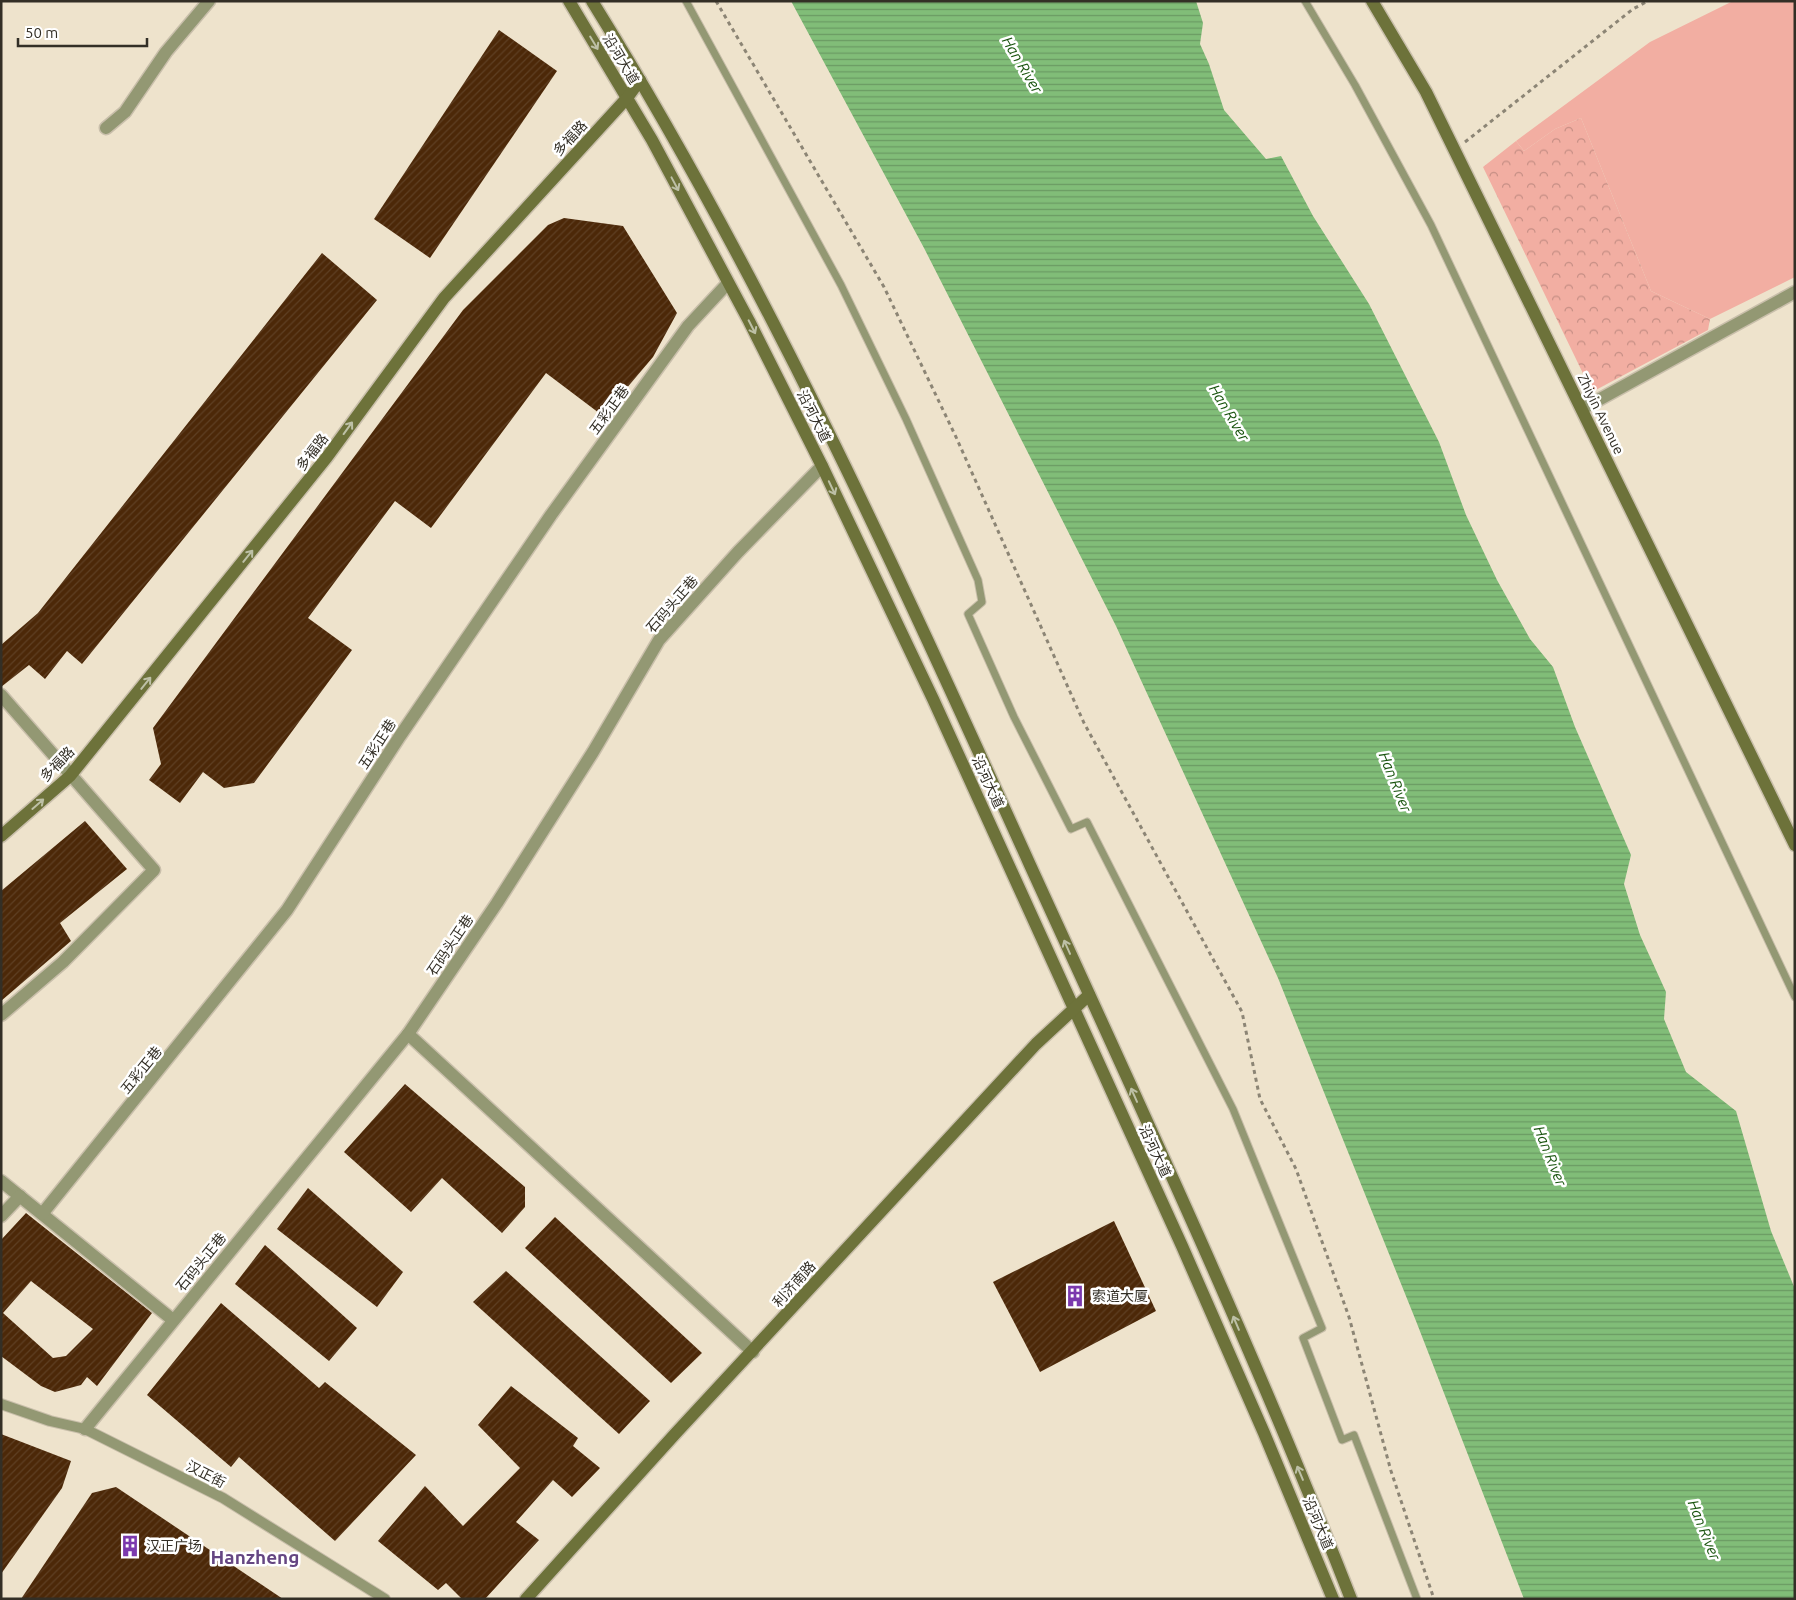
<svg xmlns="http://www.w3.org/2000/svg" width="1796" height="1600" font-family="Ubuntu,'Noto Sans SC',sans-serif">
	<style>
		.green { fill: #f2aea2 }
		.forest { fill: url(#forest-crowns) }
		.water { fill: url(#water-rules) }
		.building { fill: url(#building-hatch); fill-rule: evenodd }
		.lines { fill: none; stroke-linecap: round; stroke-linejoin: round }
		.service-casing { stroke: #c9bfab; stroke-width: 9 }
		.pedestrian-casing { stroke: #c9bfab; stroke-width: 12 }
		.minor-casing { stroke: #c9bfab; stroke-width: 15 }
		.secondary-casing { stroke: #c9bfab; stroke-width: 15 }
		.path { stroke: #8c8575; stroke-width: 3; stroke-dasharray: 4 4; stroke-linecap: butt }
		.service { stroke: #939873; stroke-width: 7 }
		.pedestrian { stroke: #939873; stroke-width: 10 }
		.minor { stroke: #939873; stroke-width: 12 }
		.secondary { stroke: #6d723a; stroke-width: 12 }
		.oneway { stroke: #bdc0a6 }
		.labels { text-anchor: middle; stroke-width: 5; stroke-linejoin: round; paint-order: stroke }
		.street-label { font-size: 14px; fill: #332f26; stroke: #fff }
		.poi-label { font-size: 14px; fill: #332f26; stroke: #fff; text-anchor: start }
		.water-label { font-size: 15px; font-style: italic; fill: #18530d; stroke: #fff }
		.district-label { font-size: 19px; font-weight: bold; fill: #654682; stroke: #fff }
	</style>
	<defs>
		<pattern id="forest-crowns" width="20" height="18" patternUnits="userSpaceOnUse" patternTransform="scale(1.25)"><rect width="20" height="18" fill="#f2aea2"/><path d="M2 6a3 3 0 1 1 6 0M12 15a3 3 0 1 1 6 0" fill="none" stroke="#c58e84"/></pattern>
		<pattern id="water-rules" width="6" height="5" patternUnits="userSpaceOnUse" patternTransform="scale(1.25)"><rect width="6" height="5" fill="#81bd78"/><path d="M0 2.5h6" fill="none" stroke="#6a9a62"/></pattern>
		<pattern id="building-hatch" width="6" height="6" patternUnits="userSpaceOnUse" patternTransform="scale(1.25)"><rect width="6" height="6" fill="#4c2808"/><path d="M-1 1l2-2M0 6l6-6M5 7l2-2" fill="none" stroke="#5e3f23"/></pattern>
	</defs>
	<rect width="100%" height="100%" fill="#eee3cc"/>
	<!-- green -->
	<path class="green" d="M1733 1H1795V277L1710 319 1651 291 1581 118 1555 129 1524 151 1516 141 1650 42Z"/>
	<!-- forest -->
	<path class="forest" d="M1581 118 1651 291 1710 319 1708 330 1592 392 1483 167 1516 141 1524 151 1555 129Z"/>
	<!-- water -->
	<path class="water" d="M791 1H1196L1203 23 1200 44 1209 64 1224 110 1266 159 1281 156 1313 216 1369 304 1439 442 1466 515 1497 580 1530 639 1553 667 1575 727 1631 855 1624 884 1640 935 1666 992 1664 1019 1686 1072 1736 1111 1771 1231 1795 1289V1599H1524L1416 1321 1278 978 1116 626 924 248Z"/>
	<!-- building -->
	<g class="building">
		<path d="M499 30 557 71 430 258 374 219Z"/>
		<path d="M564 218 623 226 677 313 653 357 603 416 546 373 431 528 395 501 308 618 352 650 254 783 224 788 203 772 180 803 149 780 161 764 153 728 463 310 548 225Z"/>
		<path d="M322 253 377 300 82 664 67 651 45 679 29 665 1 687V645L38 613Z"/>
		<path d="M85 821 127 869 60 923 71 941 1 1001V891Z"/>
		<path d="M405 1084 525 1187V1207L502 1233 442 1178 411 1212 344 1152Z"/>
		<path d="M308 1188 403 1272 377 1307 277 1229Z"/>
		<path d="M26 1213 152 1313 97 1386 87 1377 81 1385 55 1392 41 1386 1 1356V1240ZM31 1281 93 1329 66 1356 53 1358 3 1313Z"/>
		<path d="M555 1217 702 1353 671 1383 525 1248Z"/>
		<path d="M1114 1221 1156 1311 1040 1372 993 1282Z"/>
		<path d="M265 1245 357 1328 329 1361 235 1284Z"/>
		<path d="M506 1271 650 1401 619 1434 473 1302Z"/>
		<path d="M221 1303 319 1388 325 1382 416 1455 335 1541 239 1457 231 1467 147 1395Z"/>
		<path d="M511 1386 578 1438 573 1446 600 1468 572 1497 553 1480 516 1522 539 1540 485 1599H462L446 1583 438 1590 378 1541 425 1486 463 1526 520 1468 478 1425Z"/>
		<path d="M1 1434 71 1461 62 1488 1 1574Z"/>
		<path d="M116 1487 283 1599H21L92 1493Z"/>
	</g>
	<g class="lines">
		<!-- service casing -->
		<g class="service-casing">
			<g id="service">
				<path d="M686 1 841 285 906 419 978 580 982 602 968 614 1014 717 1071 829 1087 822 1233 1109 1322 1328 1303 1338 1342 1440 1354 1435 1417 1599"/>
				<path d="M1305 1 1355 85 1431 225 1795 997"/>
			</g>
		</g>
		<!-- pedestrian casing -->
		<g class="pedestrian-casing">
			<path id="pedestrian" d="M1 1404 50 1421 85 1429 223 1498 385 1599"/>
		</g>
		<!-- minor casing -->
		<g class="minor-casing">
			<g id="minor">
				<path d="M106 128 125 112 166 52 209 1"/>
				<path d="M1582 409 1795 292"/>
				<path d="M1 695 154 870 63 962 1 1015"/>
				<path d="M408 1034 753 1352"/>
				<path d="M1 1181 173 1320"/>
				<path d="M42 1214 287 910 400 736 551 515 688 326 728 283"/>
				<path d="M1 1216 20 1196"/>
				<path d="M85 1429 408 1034 497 903 593 752 659 640 738 552 822 466"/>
			</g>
		</g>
		<!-- secondary casing -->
		<g class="secondary-casing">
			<g id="secondary">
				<path d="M569 1 652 140 749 321 822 466 933 699 1182 1246 1264 1433 1333 1599"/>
				<path d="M592 1C763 276 897 571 1030 865 1141 1108 1254 1350 1351 1599"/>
				<path d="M1372 1 1426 92 1795 845"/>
				<path d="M1 836 70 776 327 457 444 298 627 98 640 80"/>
				<path d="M526 1599 675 1434 1036 1044 1089 995"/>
			</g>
		</g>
		<!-- path -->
		<g class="path">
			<path d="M716 1 884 287 956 437 1084 723 1242 1012 1260 1099 1296 1169 1349 1317 1391 1471 1434 1599"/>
			<path d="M1465 142 1633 9 1648 1"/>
		</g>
		<!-- service -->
		<use href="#service" class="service"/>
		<!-- pedestrian -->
		<use href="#pedestrian" class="pedestrian"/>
		<!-- minor -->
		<use href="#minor" class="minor"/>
		<!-- secondary -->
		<use href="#secondary" class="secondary"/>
	</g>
	<!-- one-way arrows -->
	<defs><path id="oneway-shaft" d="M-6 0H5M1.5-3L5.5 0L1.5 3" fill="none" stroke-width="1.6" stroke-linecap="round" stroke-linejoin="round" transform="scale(1.25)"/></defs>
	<g class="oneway">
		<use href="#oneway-shaft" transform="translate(594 43) rotate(59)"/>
		<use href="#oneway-shaft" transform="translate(675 184) rotate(62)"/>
		<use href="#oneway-shaft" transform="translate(752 327) rotate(63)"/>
		<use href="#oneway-shaft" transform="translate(348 428) rotate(-54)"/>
		<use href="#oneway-shaft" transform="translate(832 488) rotate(65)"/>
		<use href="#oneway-shaft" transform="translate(248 556) rotate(-51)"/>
		<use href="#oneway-shaft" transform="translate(146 683) rotate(-51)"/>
		<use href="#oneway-shaft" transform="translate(38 804) rotate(-41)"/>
		<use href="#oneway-shaft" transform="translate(1067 947) rotate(-114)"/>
		<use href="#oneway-shaft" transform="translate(1134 1095) rotate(-114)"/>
		<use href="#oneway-shaft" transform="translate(1236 1323) rotate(-113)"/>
		<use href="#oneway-shaft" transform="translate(1300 1473) rotate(-113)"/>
	</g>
	<!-- icons -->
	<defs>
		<g id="building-bare" transform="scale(1.725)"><path d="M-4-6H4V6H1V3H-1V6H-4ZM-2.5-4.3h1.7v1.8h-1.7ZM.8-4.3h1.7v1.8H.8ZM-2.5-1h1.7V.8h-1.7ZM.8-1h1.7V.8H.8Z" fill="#7b39ad" stroke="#fff" stroke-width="2.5" paint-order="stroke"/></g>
	</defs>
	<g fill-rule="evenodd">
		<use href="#building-bare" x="1075" y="1296"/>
		<use href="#building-bare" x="130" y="1546"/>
	</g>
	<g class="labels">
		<!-- street labels -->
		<g class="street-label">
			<text transform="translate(621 59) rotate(59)" y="5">沿河大道</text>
			<text transform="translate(570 138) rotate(-47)" y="5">多福路</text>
			<text transform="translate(609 410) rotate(-54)" y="5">五彩正巷</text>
			<text transform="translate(1601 414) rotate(64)" y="5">Zhiyin Avenue</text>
			<text transform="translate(814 416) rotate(63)" y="5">沿河大道</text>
			<text transform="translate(312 452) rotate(-52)" y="5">多福路</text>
			<text transform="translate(672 604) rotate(-49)" y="5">石码头正巷</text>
			<text transform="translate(377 744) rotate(-57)" y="5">五彩正巷</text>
			<text transform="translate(57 764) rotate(-46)" y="5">多福路</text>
			<text transform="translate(988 782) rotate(65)" y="5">沿河大道</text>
			<text transform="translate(450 945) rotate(-56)" y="5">石码头正巷</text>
			<text transform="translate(141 1070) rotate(-51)" y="5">五彩正巷</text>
			<text transform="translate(1155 1151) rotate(65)" y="5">沿河大道</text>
			<text transform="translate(201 1262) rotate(-51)" y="5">石码头正巷</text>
			<text transform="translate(794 1284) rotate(-48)" y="5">利济南路</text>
			<text transform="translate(206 1474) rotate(27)" y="5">汉正街</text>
			<text transform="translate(1318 1523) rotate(67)" y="5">沿河大道</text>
		</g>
		<!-- poi labels -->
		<g class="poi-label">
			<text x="1092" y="1301">索道大厦</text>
			<text x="146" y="1551">汉正广场</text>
		</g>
		<!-- water labels -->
		<g class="water-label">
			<text transform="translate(1022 65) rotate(59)" y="5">Han River</text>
			<text transform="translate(1229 413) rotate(59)" y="5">Han River</text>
			<text transform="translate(1395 782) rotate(68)" y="5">Han River</text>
			<text transform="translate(1550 1156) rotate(68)" y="5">Han River</text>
			<text transform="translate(1704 1530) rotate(68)" y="5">Han River</text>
		</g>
		<!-- district labels -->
		<g class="district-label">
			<text x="255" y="1564">Hanzheng</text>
		</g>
	</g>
	<!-- border -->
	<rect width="1796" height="1600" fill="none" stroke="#332f26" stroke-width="5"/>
	<!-- scale -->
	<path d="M18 38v8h129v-8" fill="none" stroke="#332f26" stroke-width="2.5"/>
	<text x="25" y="38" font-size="15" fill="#332f26" stroke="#ffffff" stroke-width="4" paint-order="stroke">50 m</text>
</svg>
